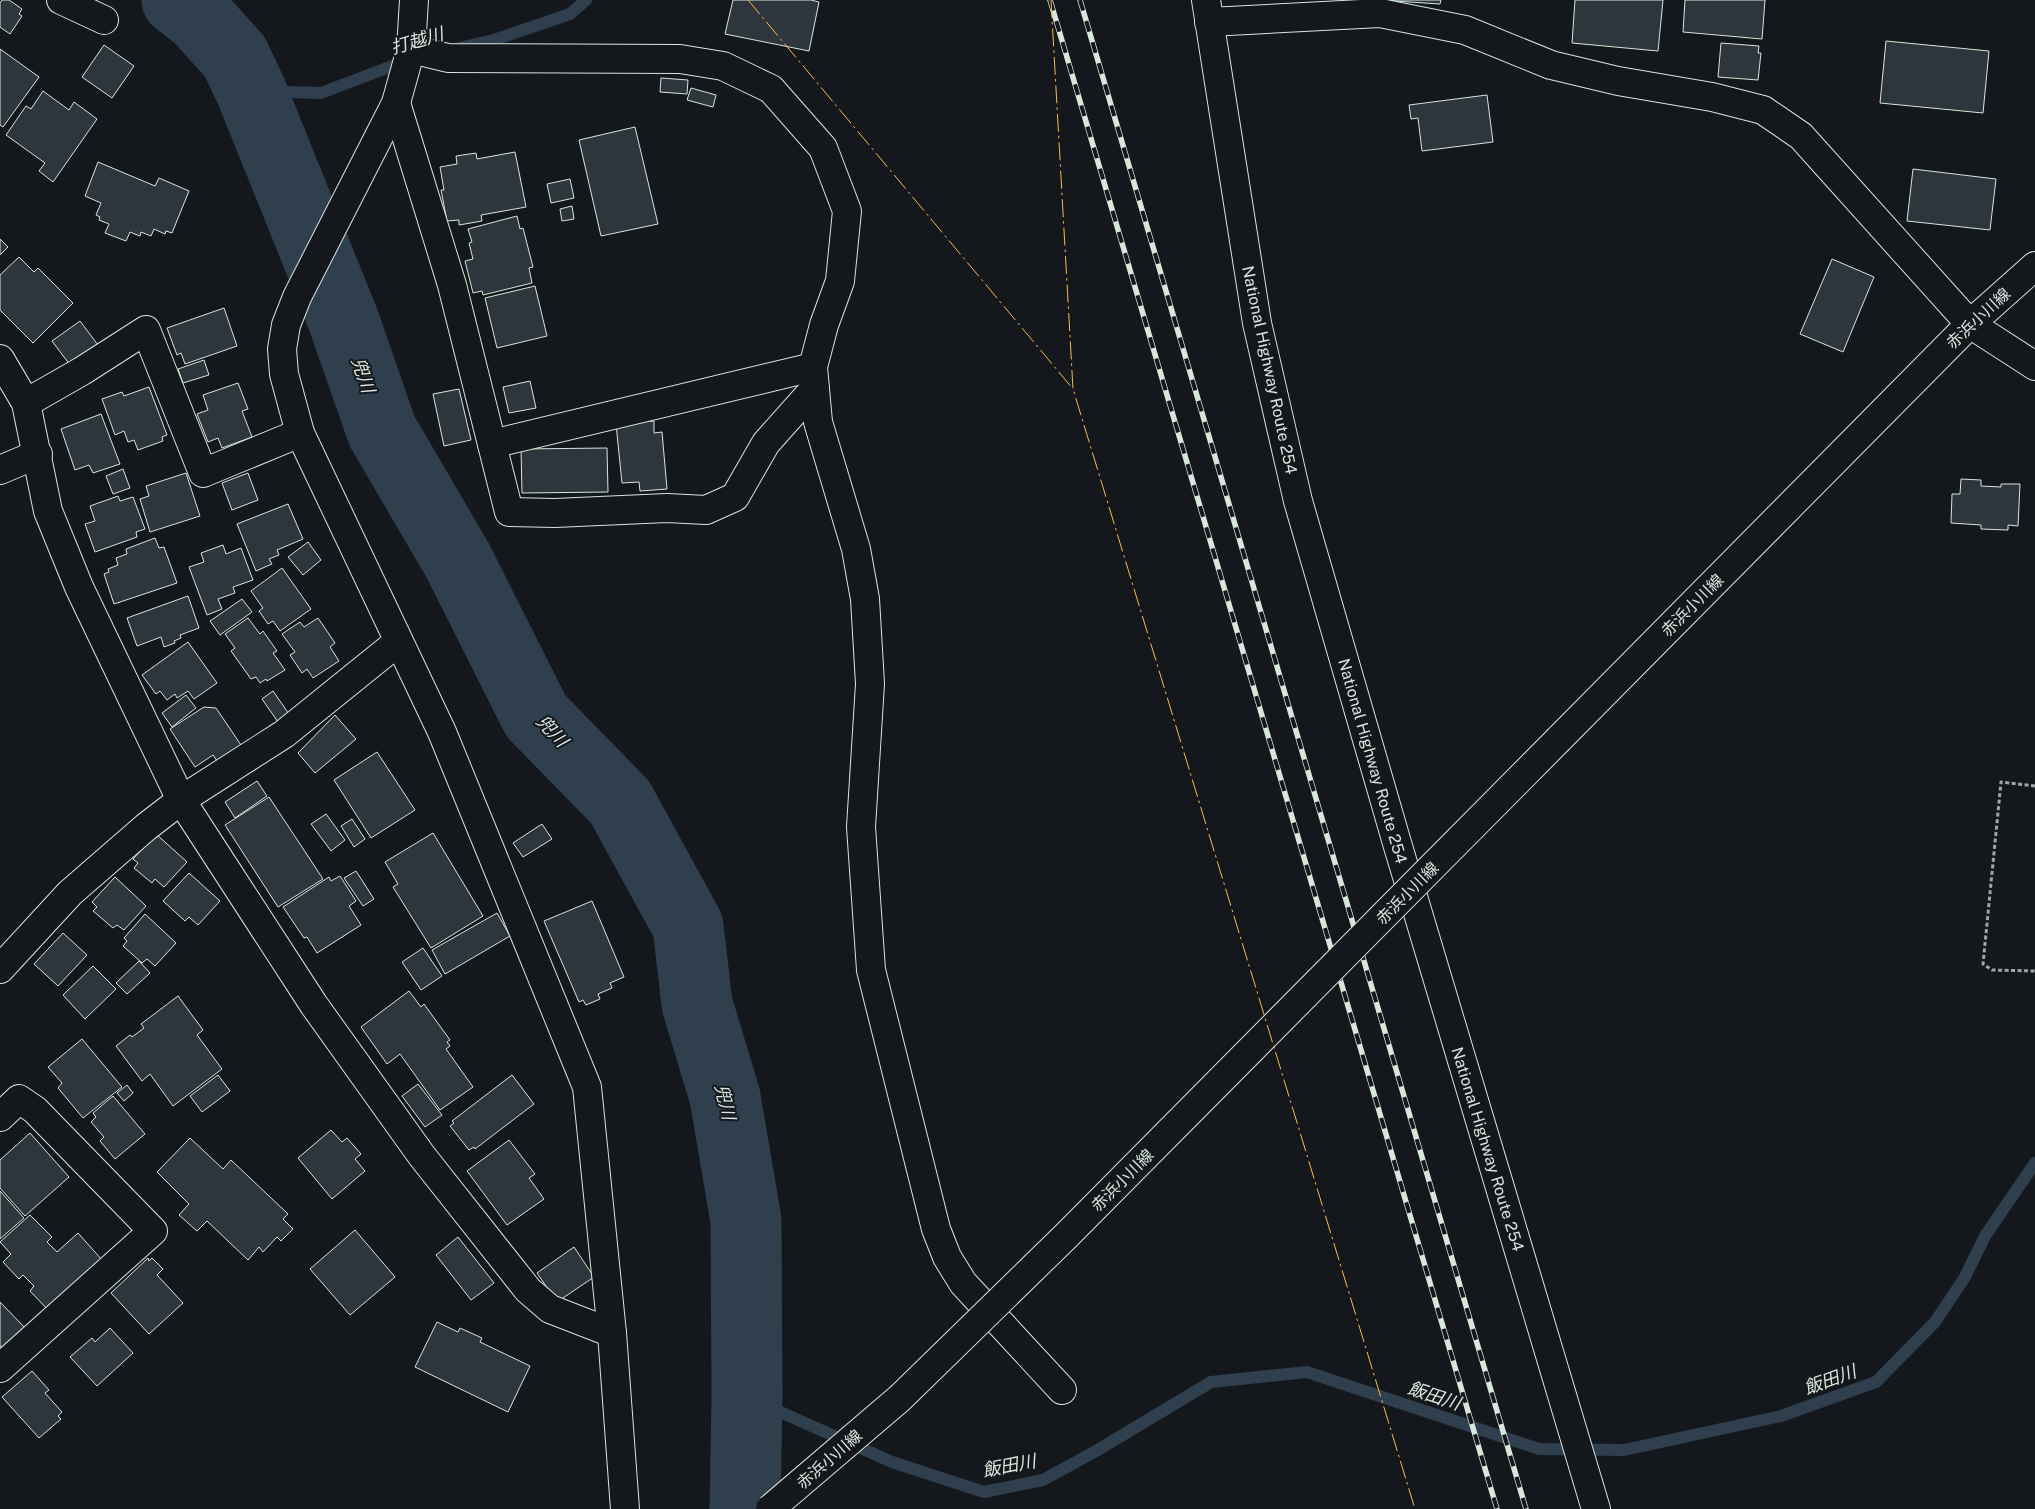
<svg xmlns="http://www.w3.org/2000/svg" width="2035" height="1509" font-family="'Public Sans','Noto Sans JP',sans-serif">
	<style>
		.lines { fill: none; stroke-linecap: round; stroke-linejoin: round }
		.stream { stroke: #2f3f4d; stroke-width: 12 }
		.river { stroke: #2f3f4d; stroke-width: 71 }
		.building { fill: #2c363c; stroke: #d8e6dc }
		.minor-casing { stroke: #d8e6dc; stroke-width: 30 }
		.major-casing { stroke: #d8e6dc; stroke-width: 30 }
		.highway-casing { stroke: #d8e6dc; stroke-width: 30 }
		.path { stroke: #9da8a2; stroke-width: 3; stroke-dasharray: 4 2.5; stroke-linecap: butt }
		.minor { stroke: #14181c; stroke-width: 28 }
		.major { stroke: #14181c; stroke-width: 28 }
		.highway { stroke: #14181c; stroke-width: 28 }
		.rail-casing { stroke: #d8e6dc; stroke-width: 5.5 }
		.rail { stroke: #14181c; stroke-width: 4; stroke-dasharray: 11; stroke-linecap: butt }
		.major-bridge-casing { stroke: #d8e6dc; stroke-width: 30; stroke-linecap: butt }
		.major-bridge { stroke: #14181c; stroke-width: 28 }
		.power { stroke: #ffb74d; stroke-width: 1; stroke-dasharray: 18 4 2.5 4; stroke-linecap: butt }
		.labels { text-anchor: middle; stroke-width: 4; stroke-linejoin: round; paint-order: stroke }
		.street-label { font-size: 16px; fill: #d8e6dc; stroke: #14181c }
		.water-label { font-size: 18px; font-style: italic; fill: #d8e6dc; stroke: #14181c }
	</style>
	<rect width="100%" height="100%" fill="#14181c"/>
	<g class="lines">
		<!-- stream -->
		<g class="stream">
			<path d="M459 48 494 40 570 14 586 0"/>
			<path d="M251 91 321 93 408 60"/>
			<path d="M747 1397 892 1462 984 1492 1043 1480 1096 1451 1211 1382 1307 1372 1539 1449 1624 1450 1781 1416 1876 1382 1935 1322 1965 1277 1985 1236 2035 1163"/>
		</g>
		<!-- river -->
		<path class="river" d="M177 0 199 17 235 57 251 91 343 319 382 431 458 561 536 716 620 802 688 926 697 1004 725 1097 746 1221 747 1397 745 1509"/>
	</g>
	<!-- building -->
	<g class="building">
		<path d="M2 0H9L22 9 19 14 22 16 10 34 0 27V3Z"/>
		<path d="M733 0H811L819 2 809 51 725 34Z"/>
		<path d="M1378 0H1441L1440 4Z"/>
		<path d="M1575 0H1663L1658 51 1572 43Z"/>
		<path d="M1685 0H1765L1762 39 1683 32Z"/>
		<path d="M1886 41 1989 51 1983 113 1880 103Z"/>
		<path d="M1721 43 1759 46 1758 53H1761L1758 80 1718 77Z"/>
		<path d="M104 45 134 66 112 98 82 77Z"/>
		<path d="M0 49 39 77 3 127 0 125Z"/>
		<path d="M661 78 688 80 687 94 660 92Z"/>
		<path d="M691 88 716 95 713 107 687 100Z"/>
		<path d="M43 91 69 110 74 102 97 119 53 182 39 171 45 163 6 135 26 106 31 109Z"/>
		<path d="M1487 95 1493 142 1422 151 1418 118 1411 119 1409 105Z"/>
		<path d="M635 127 658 224 601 236 579 140Z"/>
		<path d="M515 152 526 207 481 215 482 221 459 225V220L447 221 441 190H444L440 167 457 164 456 156 476 153 477 159Z"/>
		<path d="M98 162 155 186 159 178 189 191 172 233 166 231 165 234 154 229 151 236 141 232 140 236 130 232 126 241 105 233 109 224 99 220 100 217 96 215 101 203 85 196Z"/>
		<path d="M1913 169 1996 179 1990 230 1907 221Z"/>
		<path d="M570 179 574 198 551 203 547 184Z"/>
		<path d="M572 206 574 219 562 221 560 209Z"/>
		<path d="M517 216 520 229 523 228 533 267 529 268 532 283 483 295 482 291 473 293 465 261 473 259 469 243 472 242 468 229Z"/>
		<path d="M0 239 8 247 0 255Z"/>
		<path d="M19 257 34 272 38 268 73 303 33 343 0 310V275Z"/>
		<path d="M1832 259 1874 277 1843 352 1800 334Z"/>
		<path d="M535 286 547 336 497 348 485 298Z"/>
		<path d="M224 308 237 346 185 364 181 353 177 355 167 328Z"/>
		<path d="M80 321 98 345 70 365 52 341Z"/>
		<path d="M204 360 209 375 183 383 178 369Z"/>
		<path d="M530 381 536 408 509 413 503 387Z"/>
		<path d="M238 383 248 409 242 411 252 437 222 448 218 438 208 442 197 414 208 410 203 395Z"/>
		<path d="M149 387 167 435 162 437 163 441 138 450 134 440 128 442 124 431 115 435 102 399 122 392 124 396Z"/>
		<path d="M459 389 471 440 444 446 433 394Z"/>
		<path d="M101 414 120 464 93 473 89 465 75 470 61 429Z"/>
		<path d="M654 421V433L662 432 667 489 640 491 639 482 622 483 616 424Z"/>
		<path d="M607 448 608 492 522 493 521 449Z"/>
		<path d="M123 469 130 488 113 494 106 476Z"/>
		<path d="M186 473 200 516 150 532 140 499 149 496 146 486Z"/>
		<path d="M248 473 258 500 232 510 222 483Z"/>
		<path d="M1961 479 1981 480V486L2001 487V484H2020L2018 526 2008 525V530L1981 529V525L1951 523 1952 494H1960Z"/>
		<path d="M118 496 120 501 133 497 145 529 136 532 137 537 95 552 85 524 95 521 90 506Z"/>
		<path d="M288 504 303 539 277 550 279 555 269 559 272 564 256 571 237 524Z"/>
		<path d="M155 538 159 548 164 547 177 583 114 604 104 574 109 572 108 569 118 565 116 558 127 554 126 549Z"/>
		<path d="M308 542 321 560 303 575 288 557Z"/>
		<path d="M223 545 226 554 241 548 253 580 233 587 235 593 218 599 222 609 207 615 189 567 204 562 201 553Z"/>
		<path d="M282 568 311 609 280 631 273 621 268 624 259 611 263 608 251 591Z"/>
		<path d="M188 596 199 628 180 635 181 638 174 641 175 643 164 647 161 637 137 646 127 618Z"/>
		<path d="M242 599 252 612 220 635 210 621Z"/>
		<path d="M248 618 260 634 263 631 277 651 273 653 285 670 267 681 266 679 260 683 256 677 251 679 231 651 235 648 225 634Z"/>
		<path d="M318 618 335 643 330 647 339 661 313 678 307 669 302 673 290 655 295 652 282 634 300 622 304 627Z"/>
		<path d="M188 642 217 683 194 699 188 691 177 698 175 694 167 700 160 691 156 694 142 675Z"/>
		<path d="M273 691 289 714 278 722 262 699Z"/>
		<path d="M186 695 196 708 172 727 162 713Z"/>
		<path d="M204 707 216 708 243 748 219 764 213 755 195 767 170 729Z"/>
		<path d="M335 715 356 739 315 773 298 753Z"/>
		<path d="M377 752 415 810 371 838 334 780Z"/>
		<path d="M257 781 267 796 235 818 225 802Z"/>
		<path d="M269 797 323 879 278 907 225 825Z"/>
		<path d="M326 814 345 840 331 851 311 824Z"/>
		<path d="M352 819 365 839 354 847 341 826Z"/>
		<path d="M542 824 552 839 523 857 513 843Z"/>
		<path d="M433 833 483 916 431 948 393 887 398 884 385 862Z"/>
		<path d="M156 834 187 862 164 887 155 879 152 883 134 868 138 863 133 859Z"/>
		<path d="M356 871 374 899 363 906 344 878Z"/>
		<path d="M189 873 220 901 198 925 189 917 185 921 163 901Z"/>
		<path d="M340 876 356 901 349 906 361 925 317 953 307 937 304 938 283 907 329 877 331 881Z"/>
		<path d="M115 877 146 906 124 930 117 925 113 928 93 911 97 907 92 902Z"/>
		<path d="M592 901 624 977 610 983 612 988 598 994 600 999 586 1005 583 1000 579 1002 544 921Z"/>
		<path d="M497 913 510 936 445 974 432 950Z"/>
		<path d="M145 914 176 943 155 966 147 959 142 963 123 946 127 941 124 938Z"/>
		<path d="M63 933 87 955 58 986 34 964Z"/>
		<path d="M423 948 442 976 421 990 402 962Z"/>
		<path d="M139 961 150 973 127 994 116 983Z"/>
		<path d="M93 966 116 989 85 1019 63 995Z"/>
		<path d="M409 991 421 1007 424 1004 450 1040 447 1042 450 1046 446 1049 473 1087 440 1110 400 1054 387 1064 361 1027Z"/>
		<path d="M178 996 203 1030 197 1035 222 1069 173 1106 150 1074 142 1081 116 1046 130 1035 132 1037 144 1028 141 1024Z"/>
		<path d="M82 1039 122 1087 83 1118 58 1088 62 1083 48 1067Z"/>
		<path d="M218 1075 230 1091 202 1112 190 1096Z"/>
		<path d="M512 1075 534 1104 475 1149 474 1147 469 1150 450 1126 454 1123 452 1121Z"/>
		<path d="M418 1084 442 1115 425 1127 402 1096Z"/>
		<path d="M127 1085 133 1093 124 1101 117 1093Z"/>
		<path d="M113 1096 145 1134 115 1159 100 1141 104 1137 91 1122 96 1117 93 1113Z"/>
		<path d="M331 1130 342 1142 347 1138 361 1154 355 1159 365 1171 332 1199 298 1158Z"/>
		<path d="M30 1133 69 1177 25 1216 0 1188V1160Z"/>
		<path d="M190 1138 223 1169 231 1160 288 1214 283 1219 293 1229 281 1241 277 1237 263 1252 259 1247 248 1260 207 1221 197 1231 179 1215 189 1204 157 1172Z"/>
		<path d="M509 1140 535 1174 529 1178 544 1199 507 1225 467 1171Z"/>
		<path d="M0 1191 24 1218 0 1239Z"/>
		<path d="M30 1215 52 1237 47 1242 57 1252 78 1233 103 1261 49 1311 30 1291 34 1286 23 1275 19 1279 3 1262 11 1254 0 1242Z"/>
		<path d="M355 1230 395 1277 350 1315 310 1269Z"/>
		<path d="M458 1237 494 1283 471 1300 436 1255Z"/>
		<path d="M574 1247 594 1277 557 1302 537 1273Z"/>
		<path d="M148 1258 149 1261 152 1258 163 1269 157 1275 183 1303 149 1334 111 1293Z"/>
		<path d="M0 1302 27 1330 5 1350 0 1346Z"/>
		<path d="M437 1322 458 1332 460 1328 482 1338 480 1342 530 1366 508 1412 415 1367Z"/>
		<path d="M110 1328 133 1353 97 1386 70 1357 92 1338 95 1342Z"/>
		<path d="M32 1371 49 1390 45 1393 62 1412 58 1416 61 1419 39 1438 2 1397Z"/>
	</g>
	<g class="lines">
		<!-- minor casing -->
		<g class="minor-casing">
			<g id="minor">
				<path d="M61 0 104 20"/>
				<path d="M414 0 411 49 396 103 297 297 286 325 282 349 284 374 300 433 442 732 587 1087 612 1333 625 1509"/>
				<path d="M1209 22 1380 13 1465 30 1551 65 1618 81 1712 97 1763 110 1801 136 1970 324 2035 366"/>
				<path d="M411 49 448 58 680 59 723 66 771 89 823 148 847 211 840 281 824 325 813 367 818 422 856 549 865 599 870 684 861 827 871 970 936 1229 947 1257 963 1283 1062 1390"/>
				<path d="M396 103 452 285 509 512 555 513 667 508 706 510 735 497 766 443 815 388"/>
				<path d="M0 359 26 403 48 511 79 587 181 800 314 1005 422 1156 528 1290 550 1309 612 1333"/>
				<path d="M26 403 82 371 146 330 203 473 300 433"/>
				<path d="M492 444 813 367"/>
				<path d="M0 470 38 454"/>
				<path d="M0 969 70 893 146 827 181 800 284 734 398 642"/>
				<path d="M0 1117 19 1099 35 1110 153 1231 0 1368"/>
			</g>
		</g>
		<!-- major casing -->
		<g class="major-casing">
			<path id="major" d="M1559 739 1970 324 2035 266"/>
		</g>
		<!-- highway casing -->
		<g class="highway-casing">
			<path id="highway" d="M1206 0 1257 323 1298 501 1397 843 1596 1509"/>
		</g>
		<!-- path -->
		<path class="path" d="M2035 786 2001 782 1983 964 1992 970 2035 971"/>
		<!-- minor -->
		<use href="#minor" class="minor"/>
		<!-- major -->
		<use href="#major" class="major"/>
		<!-- highway -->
		<use href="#highway" class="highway"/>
		<!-- rail casing -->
		<g class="rail-casing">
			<g id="rail">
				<path d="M1050 0 1497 1509"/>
				<path d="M1080 0 1526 1509"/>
			</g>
		</g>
		<!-- rail -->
		<use href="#rail" class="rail"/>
		<!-- major-bridge casing -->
		<g class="major-bridge-casing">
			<path id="major-bridge" d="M770 1509 900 1398 1066 1236 1559 739"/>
		</g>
		<!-- major-bridge -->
		<use href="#major-bridge" class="major-bridge"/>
		<!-- power -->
		<g class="power">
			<path d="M748 0 1073 389"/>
			<path d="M1051 0 1073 389 1415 1509"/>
		</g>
	</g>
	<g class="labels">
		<!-- street labels -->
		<g class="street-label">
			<text transform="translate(1978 318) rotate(-43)" y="6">赤浜小川線</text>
			<text transform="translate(1270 370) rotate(78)" y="6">National Highway Route 254</text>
			<text transform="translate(1692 605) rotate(-45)" y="6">赤浜小川線</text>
			<text transform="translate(1373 761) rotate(74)" y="6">National Highway Route 254</text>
			<text transform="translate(1407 893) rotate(-45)" y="6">赤浜小川線</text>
			<text transform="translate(1488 1149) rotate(73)" y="6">National Highway Route 254</text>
			<text transform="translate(1122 1180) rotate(-45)" y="6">赤浜小川線</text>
			<text transform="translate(829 1459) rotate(-41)" y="6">赤浜小川線</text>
		</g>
		<!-- water labels -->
		<g class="water-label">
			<text transform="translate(417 41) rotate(-16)" y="6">打越川</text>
			<text transform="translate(363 375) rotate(71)" y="6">兜川</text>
			<text transform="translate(552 731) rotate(47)" y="6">兜川</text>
			<text transform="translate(725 1102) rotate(77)" y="6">兜川</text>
			<text transform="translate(1830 1380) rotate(-20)" y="6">飯田川</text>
			<text transform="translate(1434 1396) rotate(18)" y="6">飯田川</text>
			<text transform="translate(1009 1466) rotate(-11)" y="6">飯田川</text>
		</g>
	</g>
</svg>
